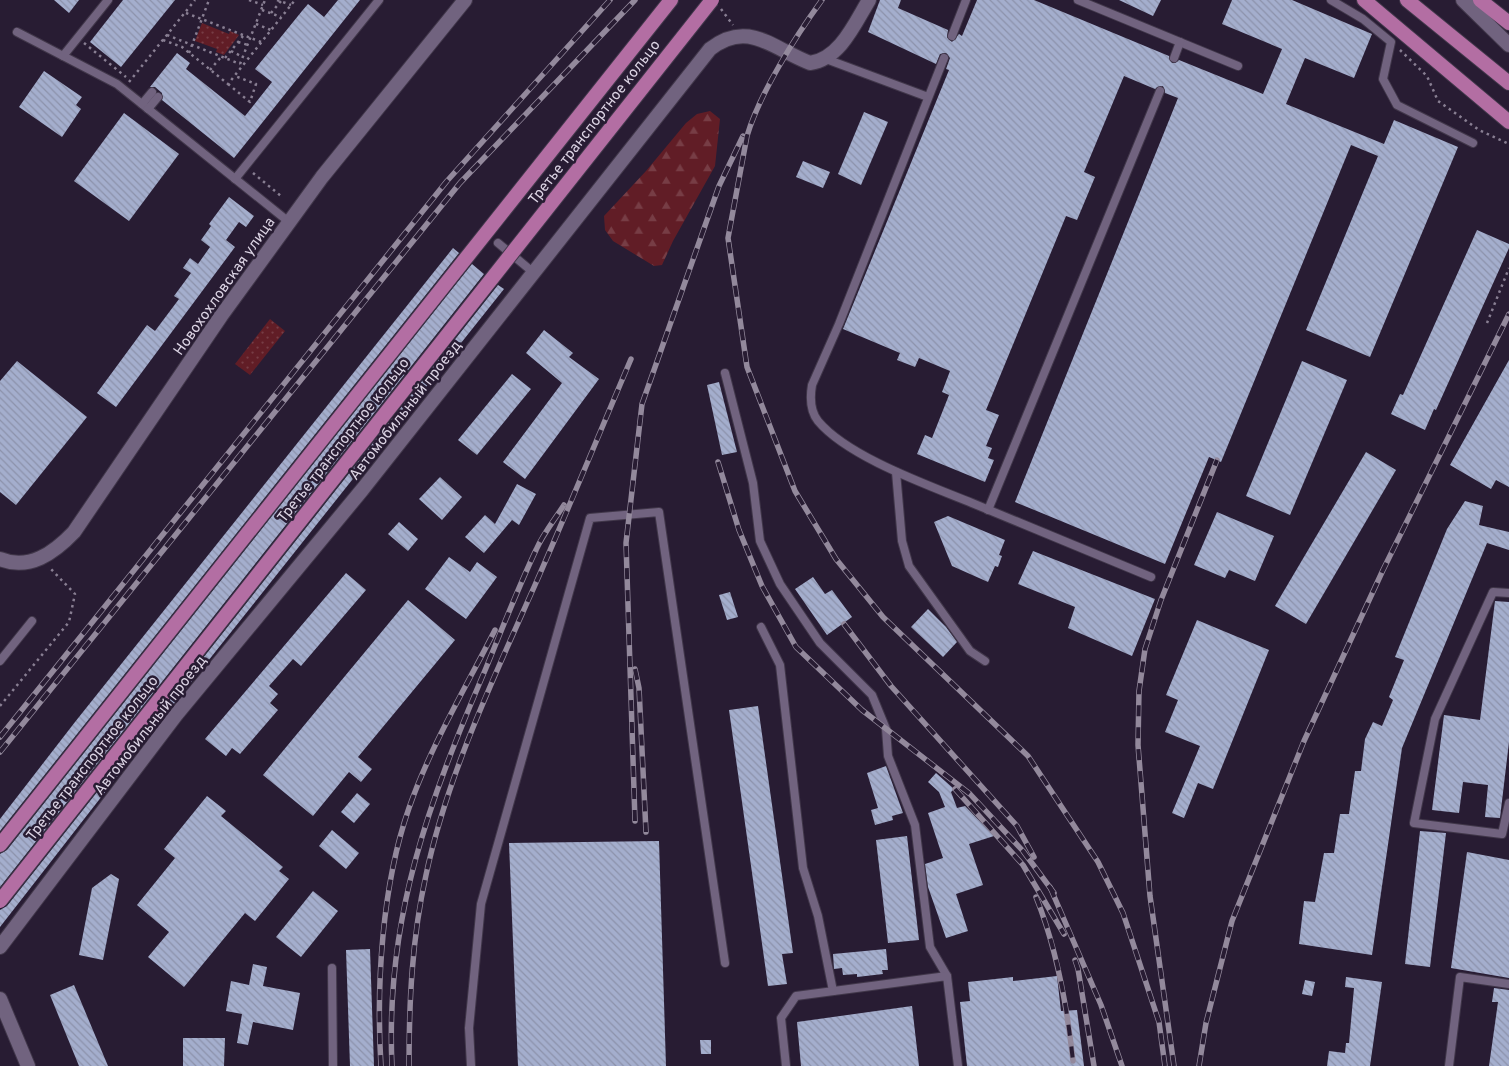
<svg xmlns="http://www.w3.org/2000/svg" width="1509" height="1066" font-family="Overpass,sans-serif">
	<style>
		.forest { fill: url(#forest-firs) }
		.park { fill: url(#park-dots) }
		.building { fill: url(#building-back-hatch) }
		.lines { fill: none; stroke-linecap: round; stroke-linejoin: round }
		.service-casing { stroke: #41374a; stroke-width: 10 }
		.minor-casing { stroke: #41374a; stroke-width: 16 }
		.tertiary-casing { stroke: #41374a; stroke-width: 16 }
		.primary-casing { stroke: #41374a; stroke-width: 16 }
		.path { stroke: #897f93; stroke-width: 2.5; stroke-dasharray: 2.5 4; stroke-linecap: butt }
		.service { stroke: #71637f; stroke-width: 8 }
		.minor { stroke: #71637f; stroke-width: 14 }
		.tertiary { stroke: #71637f; stroke-width: 14 }
		.primary { stroke: #b36ea3; stroke-width: 14 }
		.rail-casing { stroke: #93899c; stroke-width: 5.5 }
		.rail { stroke: #281c33; stroke-width: 4; stroke-dasharray: 11; stroke-linecap: butt }
		.primary-bridge-casing { stroke: #41374a; stroke-width: 16; stroke-linecap: butt }
		.primary-bridge { stroke: #b36ea3; stroke-width: 14 }
		.labels { text-anchor: middle; stroke-width: 5; stroke-linejoin: round; paint-order: stroke }
		.street-label { font-size: 15px; fill: #dbd3e3; stroke: #281c33 }
	</style>
	<defs>
		<pattern id="forest-firs" width="22" height="20" patternUnits="userSpaceOnUse" patternTransform="scale(1.25)"><rect width="22" height="20" fill="#611d26"/><path d="M5 1l3.5 6h-7zM16 11l3.5 6h-7z" fill="#773d45"/></pattern>
		<pattern id="park-dots" width="8" height="8" patternUnits="userSpaceOnUse" patternTransform="scale(1.25)"><rect width="8" height="8" fill="#611d26"/><path d="M2 2h.1M6 6h.1" fill="none" stroke="#773d45" stroke-width="1.8" stroke-linecap="round"/></pattern>
		<pattern id="building-back-hatch" width="6" height="6" patternUnits="userSpaceOnUse" patternTransform="scale(1.25)"><rect width="6" height="6" fill="#a4aecd"/><path d="M-1 5l2 2M0 0l6 6M5-1l2 2" fill="none" stroke="#8c92ab"/></pattern>
	</defs>
	<rect width="100%" height="100%" fill="#281c33"/>
	<!-- forest -->
	<path class="forest" d="M710 111 720 119 715 166 673 241 662 265 654 266 613 241 605 230 604 216 646 171 686 123 697 114Z"/>
	<!-- park -->
	<g class="park">
		<path d="M202 23 229 34 230 31 239 35 224 55 216 52 217 49 195 41Z"/>
		<path d="M270 319 285 331 250 375 235 364Z"/>
	</g>
	<!-- building -->
	<g class="building">
		<path d="M54 0H79L69 13Z"/>
		<path d="M123 0H175L121 67 90 42Z"/>
		<path d="M338 0H360L234 158 162 100V93L155 87H150L177 53 190 63 186 69 245 116 272 82 255 69 302 11 308 4 324 17Z"/>
		<path d="M880 0H901L898 8 948 30 947 37 952 42 959 34 962 36 977 0H1034L1169 56 1172 63H1175L1179 60 1263 94 1282 49 1222 24 1232 0H1292L1372 34 1354 78 1305 58 1286 104 1384 144 1394 120 1458 147 1370 357 1306 330 1378 156 1351 145 1221 462 1209 457 1165 564 1015 502 1178 98 1165 93 1163 86 1155 89 1124 76 1084 172 1095 177 1077 220 1066 216 986 410 999 415 986 446 992 448 988 458 994 460 985 482 917 454 925 435 932 438 949 395 942 392 950 371 919 358 915 367 897 360 900 353 843 329 949 70 946 69 950 58 946 53 940 54 936 64 868 32Z"/>
		<path d="M1119 0H1161L1153 16Z"/>
		<path d="M44 71 82 97 76 105 81 109 62 137 19 107Z"/>
		<path d="M864 112 888 122 861 185 838 174Z"/>
		<path d="M124 113 179 154 129 221 74 181Z"/>
		<path d="M803 161 830 172 823 188 796 177Z"/>
		<path d="M229 197 254 216 246 227 239 222 226 240 235 247 116 407 97 393 147 325 155 331 179 299 174 296 191 273 183 268 190 258 198 264 210 247 201 240 211 226 209 224Z"/>
		<path d="M1477 230 1509 244V248L1436 410 1434 409 1425 430 1391 414 1400 394 1403 395Z"/>
		<path d="M453 248 459 253 0 831V819L75 722Z"/>
		<path d="M472 264 484 274 0 887V854L7 850Z"/>
		<path d="M498 285 504 289 169 710 0 927V910L7 906Z"/>
		<path d="M544 330 573 353 569 357 599 379 525 479 503 462 562 383 526 353Z"/>
		<path d="M1509 360V487L1496 480 1491 489 1450 465Z"/>
		<path d="M17 361 87 417 16 505 0 492V381Z"/>
		<path d="M1302 361 1347 380 1290 515 1246 496Z"/>
		<path d="M512 374 531 389 477 455 458 440Z"/>
		<path d="M719 382 737 452 722 455 707 385Z"/>
		<path d="M1366 452 1396 470 1306 624 1275 606Z"/>
		<path d="M440 477 462 497 442 520 419 499Z"/>
		<path d="M517 484 536 494 519 525 512 520 484 553 465 537 485 515 495 524Z"/>
		<path d="M1465 501 1483 506 1479 525 1509 532V550L1487 543 1402 748 1372 955 1299 944 1304 901 1315 902 1324 853H1334L1340 814H1349L1355 771H1361L1365 739 1373 722 1382 726 1393 700 1389 697 1404 660 1395 657 1447 529Z"/>
		<path d="M1217 512 1274 536 1255 581 1229 570 1225 578 1194 565Z"/>
		<path d="M948 516 1005 540 999 555 1002 556 998 567 995 566 988 582 952 566 934 522Z"/>
		<path d="M399 522 418 539 408 551 388 534Z"/>
		<path d="M1033 551 1155 599 1132 656 1068 628 1075 607 1018 584Z"/>
		<path d="M449 557 470 572 477 562 497 577 466 619 425 589Z"/>
		<path d="M346 573 366 590 301 666 293 659 269 686 278 694 270 703 278 710 240 754 232 748 226 756 205 739Z"/>
		<path d="M813 577 825 594 832 590 852 617 827 635 795 589Z"/>
		<path d="M730 592 738 617 727 620 719 595Z"/>
		<path d="M408 600 455 640 358 757 372 769 361 782 349 772 313 816 263 775Z"/>
		<path d="M1495 601 1509 602V742L1500 818 1485 817 1488 785 1463 782 1459 813 1432 810 1444 715 1480 720Z"/>
		<path d="M928 609 946 627 957 642 943 657 911 627Z"/>
		<path d="M1197 620 1269 650 1213 789 1198 783 1184 818 1172 813 1200 746 1165 732 1178 700 1166 695Z"/>
		<path d="M758 706 793 953 782 954 787 984 768 986 729 710Z"/>
		<path d="M886 766 903 813 892 816 893 820 875 825 871 810 878 808 867 773Z"/>
		<path d="M936 773 954 789 951 792 957 808 965 806 994 836 969 844 983 885 956 894 968 931 946 938 928 887 925 864 943 858 928 813 945 807 939 792 928 782Z"/>
		<path d="M357 793 370 804 354 823 341 812Z"/>
		<path d="M207 796 226 811 221 816 283 867 279 871 289 879 255 921 245 913 184 987 148 957 169 932 137 905 175 858 164 849Z"/>
		<path d="M332 830 359 853 346 869 319 846Z"/>
		<path d="M1420 831 1446 833 1430 967 1405 964Z"/>
		<path d="M907 836 919 940 888 943 876 840Z"/>
		<path d="M659 841 666 1066H518L509 843Z"/>
		<path d="M1467 852 1509 860V978L1451 968Z"/>
		<path d="M111 874 119 879 103 960 79 955 92 888Z"/>
		<path d="M313 891 338 911 301 957 276 937Z"/>
		<path d="M370 949 374 1066H350L346 950Z"/>
		<path d="M886 949 888 970H882L883 974 857 977V974L843 975 842 968 834 969 833 954Z"/>
		<path d="M253 964 267 967 263 986 300 993 293 1030 253 1022 248 1045 237 1043 242 1014 226 1011 231 981 249 985Z"/>
		<path d="M1057 976 1061 1011 1077 1010 1084 1066H967L960 1002 970 1001 968 982 1013 977V981Z"/>
		<path d="M1346 977 1382 982 1370 1066H1327L1329 1051 1345 1053 1346 1043H1349L1354 988 1345 987Z"/>
		<path d="M1305 980 1315 982 1312 996 1302 994Z"/>
		<path d="M74 985 108 1066H79L50 995Z"/>
		<path d="M1494 988 1509 990V1066H1489L1498 1002H1492Z"/>
		<path d="M912 1006 919 1066H801L797 1022Z"/>
		<path d="M183 1038H225L224 1066H183Z"/>
		<path d="M700 1040H711V1054H701Z"/>
	</g>
	<g class="lines">
		<!-- service casing -->
		<g class="service-casing">
			<g id="service">
				<path d="M1078 0 1238 66"/>
				<path d="M1331 0 1363 19 1391 42 1383 79 1397 105 1473 143"/>
				<path d="M17 32 117 84 289 222"/>
				<path d="M952 36 966 0"/>
				<path d="M63 56 108 0"/>
				<path d="M944 58 839 324 812 385C810 397 810 411 818 421 848 457 928 485 972 503 1031 528 1091 552 1151 577"/>
				<path d="M1174 58 1180 42"/>
				<path d="M826 59 928 97"/>
				<path d="M142 104 152 92"/>
				<path d="M148 109 158 97"/>
				<path d="M235 179 379 0"/>
				<path d="M498 243 534 273"/>
				<path d="M725 373 753 483 760 541 780 584 820 643 872 695 886 729 888 756 915 825 930 947 947 976"/>
				<path d="M896 472 902 541 909 566 970 651 985 661"/>
				<path d="M988 510 1160 91"/>
				<path d="M1509 593 1493 592 1435 719 1414 823 1502 834 1509 803"/>
				<path d="M761 627 780 665 803 868 818 916 833 991"/>
				<path d="M0 661 32 621"/>
				<path d="M332 968 333 1066"/>
				<path d="M471 1066 469 1028 481 904 590 518 659 512 725 963"/>
				<path d="M786 1066 781 1018 796 996 947 976 958 1066"/>
				<path d="M1449 1066 1460 977 1509 984"/>
			</g>
		</g>
		<!-- minor casing -->
		<g class="minor-casing">
			<path id="minor" d="M0 999 28 1066"/>
		</g>
		<!-- tertiary casing -->
		<g class="tertiary-casing">
			<g id="tertiary">
				<path d="M1463 0 1509 45"/>
				<path d="M0 559C29 571 54 553 74 532L221 316 322 177 465 0"/>
				<path d="M0 947 176 715 362 490 710 49C748 19 773 49 810 63 840 59 855 23 869 0"/>
			</g>
		</g>
		<!-- primary casing -->
		<g class="primary-casing">
			<g id="primary">
				<path d="M1364 0 1509 122"/>
				<path d="M1407 0 1509 83"/>
				<path d="M1480 0 1509 23"/>
				<path d="M0 845 671 0"/>
			</g>
		</g>
		<!-- path -->
		<g class="path">
			<path d="M249 0 263 5"/>
			<path d="M277 0 291 5"/>
			<path d="M721 9 733 25"/>
			<path d="M262 10 281 17"/>
			<path d="M186 13 261 42"/>
			<path d="M271 13 281 1"/>
			<path d="M256 24 271 30"/>
			<path d="M167 35 240 64"/>
			<path d="M163 40 182 47 228 84 295 0"/>
			<path d="M238 42 248 45"/>
			<path d="M84 43 126 77"/>
			<path d="M1400 50 1427 76 1438 101 1479 130 1509 144"/>
			<path d="M231 51 243 57"/>
			<path d="M189 53 209 0"/>
			<path d="M225 58 243 36"/>
			<path d="M240 64 265 0"/>
			<path d="M210 70 221 57"/>
			<path d="M129 82 195 0"/>
			<path d="M228 84 250 102 256 84 235 76"/>
			<path d="M253 173 281 196"/>
			<path d="M1487 323 1509 268"/>
			<path d="M0 706 69 622 75 594 49 567"/>
		</g>
		<!-- service -->
		<use href="#service" class="service"/>
		<!-- minor -->
		<use href="#minor" class="minor"/>
		<!-- tertiary -->
		<use href="#tertiary" class="tertiary"/>
		<!-- primary -->
		<use href="#primary" class="primary"/>
		<!-- rail casing -->
		<g class="rail-casing">
			<g id="rail">
				<path d="M822 0C795 37 760 93 747 136L728 238 747 367 795 491 836 559 883 617 1028 756 1098 862 1123 913 1159 1022 1165 1066"/>
				<path d="M718 462 739 530 762 586 796 647 862 710 970 794 1023 851 1054 893"/>
				<path d="M844 624 891 686 1017 826 1034 857"/>
				<path d="M635 669 639 688 646 832"/>
				<path d="M0 737 447 181 610 0"/>
				<path d="M0 752 460 183 635 0"/>
				<path d="M955 789 1023 865 1064 934"/>
				<path d="M635 821 626 543 642 404 719 186 743 136"/>
				<path d="M1050 887 1101 1005 1122 1066"/>
				<path d="M1036 897C1057 949 1067 1006 1073 1061"/>
				<path d="M1075 960 1078 969 1094 1066"/>
				<path d="M381 1066C376 985 382 885 409 808 431 745 465 689 495 630"/>
				<path d="M392 1066C385 917 429 802 486 668 502 629 518 588 536 550 543 534 555 519 564 505"/>
				<path d="M409 1066C409 1001 412 938 426 875 447 776 494 677 535 585 568 510 599 434 631 359"/>
				<path d="M1174 1066 1150 896 1138 745 1139 691 1145 649 1161 600 1217 460"/>
				<path d="M1199 1066 1206 1023 1232 921 1304 741 1383 570 1509 314"/>
			</g>
		</g>
		<!-- rail -->
		<use href="#rail" class="rail"/>
		<!-- primary-bridge casing -->
		<g class="primary-bridge-casing">
			<path id="primary-bridge" d="M0 901 712 0"/>
		</g>
		<!-- primary-bridge -->
		<use href="#primary-bridge" class="primary-bridge"/>
	</g>
	<g class="labels">
		<!-- street labels -->
		<g class="street-label">
			<text transform="translate(594 122) rotate(-52)" y="5">Третье транспортное кольцо</text>
			<text transform="translate(224 286) rotate(-55)" y="5">Новохохловская улица</text>
			<text transform="translate(405 410) rotate(-52)" y="5">Автомобильный проезд</text>
			<text transform="translate(343 440) rotate(-52)" y="5">Третье транспортное кольцо</text>
			<text transform="translate(150 725) rotate(-52)" y="5">Автомобильный проезд</text>
			<text transform="translate(92 758) rotate(-52)" y="5">Третье транспортное кольцо</text>
		</g>
	</g>
</svg>
